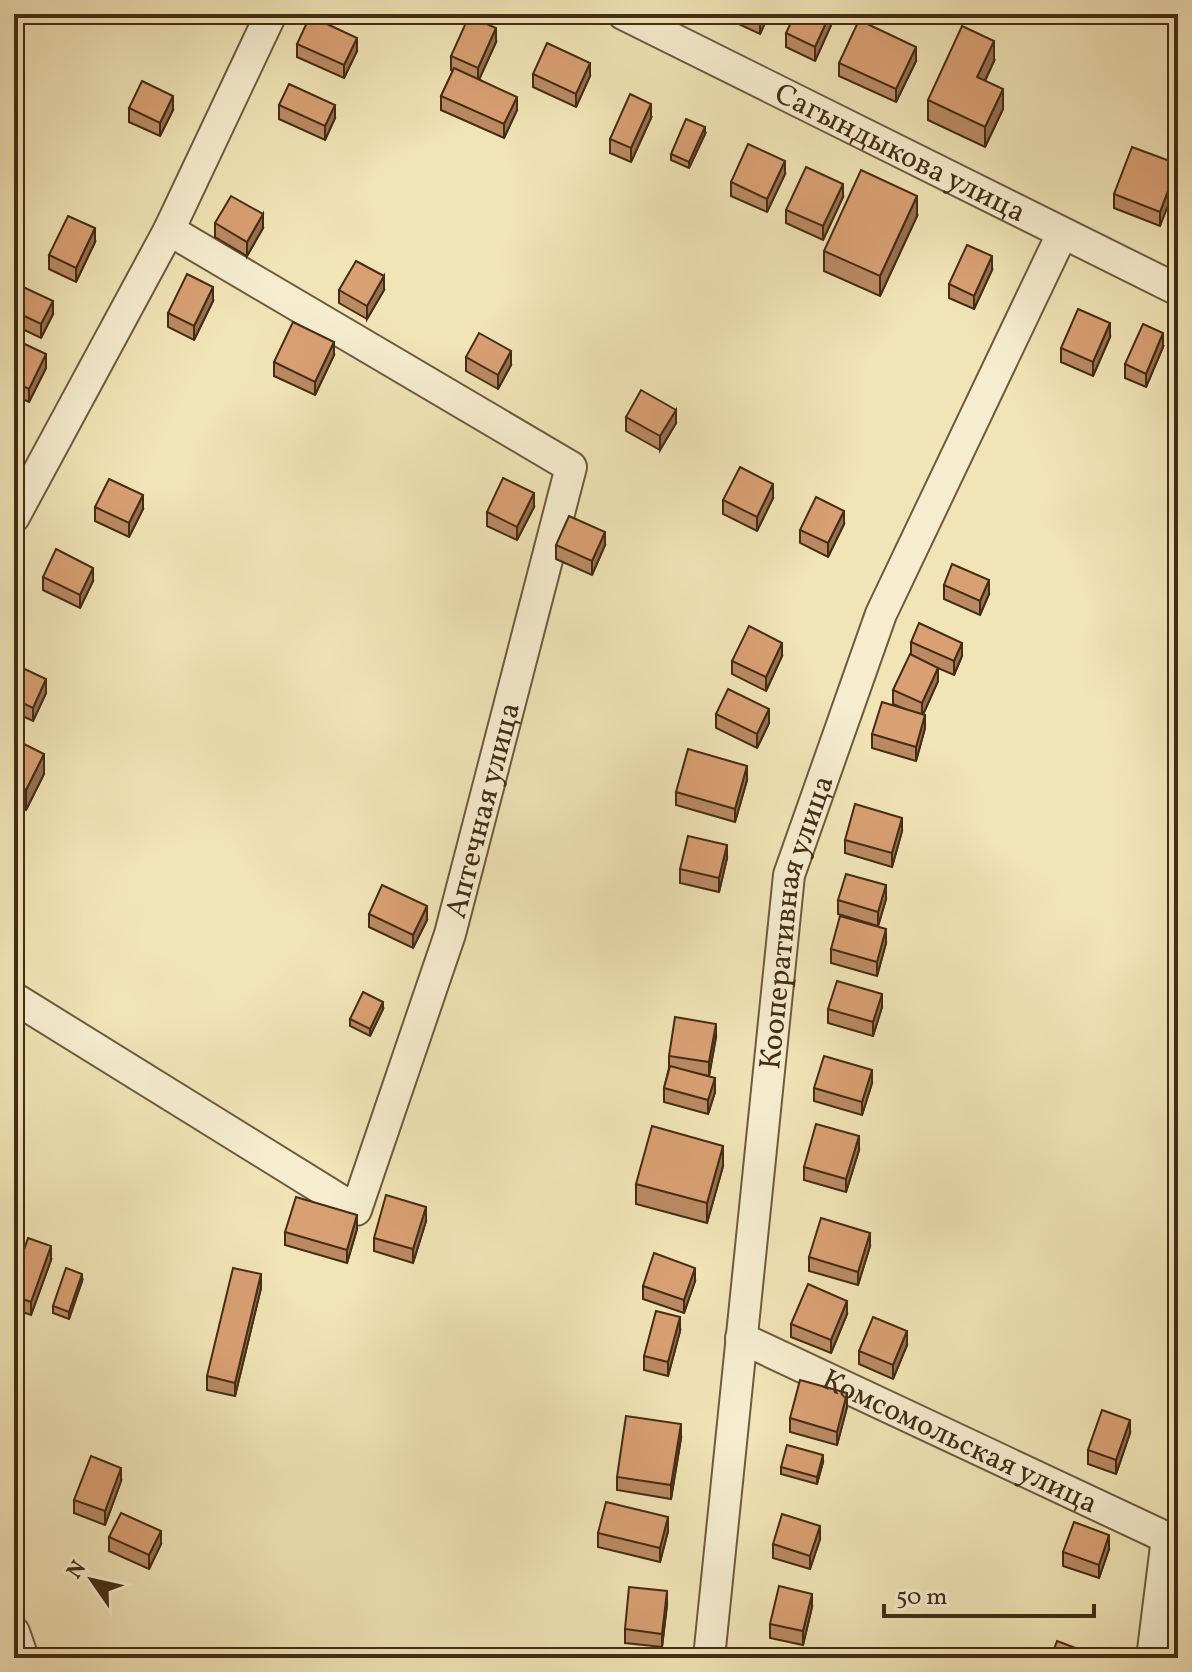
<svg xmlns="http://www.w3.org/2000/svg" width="1192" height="1672" font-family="Vollkorn,serif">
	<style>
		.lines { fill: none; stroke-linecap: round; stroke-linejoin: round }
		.minor-casing { stroke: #6f5a3e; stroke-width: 34 }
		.minor { stroke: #f6edd0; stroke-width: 30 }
		.wall { fill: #bb8a63; stroke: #442c16; stroke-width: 2 }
		.shaded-wall { fill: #987050; stroke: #442c16; stroke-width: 2 }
		.building { fill: #d9a073; stroke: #442c16; stroke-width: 2 }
		.labels { text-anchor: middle; stroke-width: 6; stroke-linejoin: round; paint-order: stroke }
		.street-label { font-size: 30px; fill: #442c16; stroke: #f6edd0 }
	</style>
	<rect width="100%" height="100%" fill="#f1e4b6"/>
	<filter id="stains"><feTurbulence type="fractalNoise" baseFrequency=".0025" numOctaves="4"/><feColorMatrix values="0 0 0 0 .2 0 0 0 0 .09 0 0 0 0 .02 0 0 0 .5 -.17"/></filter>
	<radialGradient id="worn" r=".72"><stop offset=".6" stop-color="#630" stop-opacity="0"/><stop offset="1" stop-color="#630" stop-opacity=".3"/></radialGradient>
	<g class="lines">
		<!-- minor casing -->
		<g class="minor-casing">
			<g id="minor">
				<path id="s1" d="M623 14 1178 290"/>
				<path d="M14 517 169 230 271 14"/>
				<path id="s2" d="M14 998 356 1210 450 934 571 467 169 230"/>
				<path id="s3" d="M741 1338 1178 1543"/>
				<path d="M14 1632 23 1658"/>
				<path id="s4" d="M709 1658 789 875 881 614 1062 234"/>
				<path d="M1152 1658 1167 1538"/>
			</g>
		</g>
		<!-- minor -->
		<use href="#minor" class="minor"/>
	</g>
	<!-- wall -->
	<g class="wall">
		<path d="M717 14H769L760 34Z"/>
		<path d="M832 14V23L815 61 786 47V33Z"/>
		<path d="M496 42 479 79 517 110 504 138 441 110V96L453 71 451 70V56Z"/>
		<path d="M297 44 357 51 344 78 297 57Z"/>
		<path d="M916 61 896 102 839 76V63Z"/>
		<path d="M994 61 985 81 1003 109 985 147 928 120V100Z"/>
		<path d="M533 74 590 76 576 107 533 87Z"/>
		<path d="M279 105 335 118 325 140 279 119Z"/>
		<path d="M129 108 173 110 160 136 129 122Z"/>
		<path d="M651 118 631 162 610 153V139Z"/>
		<path d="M705 134 689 168 671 160V154Z"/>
		<path d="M1178 164 1160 226 1114 208V194Z"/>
		<path d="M785 174 767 212 731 196V182Z"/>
		<path d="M843 197 823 240 786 223V210Z"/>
		<path d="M917 216 880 296 824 271V251Z"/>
		<path d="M215 223 263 228 247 256 215 237Z"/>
		<path d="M95 242 76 282 49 269V255Z"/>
		<path d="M992 270 974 309 949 298V284Z"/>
		<path d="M339 290H384L367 319 339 303Z"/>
		<path d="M14 300 53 314 41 338 14 325Z"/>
		<path d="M213 301 194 340 168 327V313Z"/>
		<path d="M1110 337 1093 376 1061 362V348Z"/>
		<path d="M14 339 46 368 29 402 14 395Z"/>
		<path d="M1163 347 1146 387 1125 378V364Z"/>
		<path d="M334 355 315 395 274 376V362Z"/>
		<path d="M466 357 511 365 498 389 466 371Z"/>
		<path d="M626 417 676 423 660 450 626 431Z"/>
		<path d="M773 498 757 531 723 514V500Z"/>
		<path d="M95 507 143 509 129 537 95 521Z"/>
		<path d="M534 507 517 540 487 526V512Z"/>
		<path d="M844 524 828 557 800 543V530Z"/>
		<path d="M556 545H605L592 575 556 559Z"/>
		<path d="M43 577 93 581 80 608 43 590Z"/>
		<path d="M944 585 989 594 980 615 944 599Z"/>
		<path d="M911 642 962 656 954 675 938 668V681L923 714 925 728 916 761 872 748V734L905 709 893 704V690L911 655Z"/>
		<path d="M782 656 766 691 732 674V661Z"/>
		<path d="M14 668 46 693 33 721 14 712Z"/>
		<path d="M716 714 769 723 757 748 716 728Z"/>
		<path d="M14 739 44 774 26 810 14 804Z"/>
		<path d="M747 780 735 822 676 805V792Z"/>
		<path d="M902 831 892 867 845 853V840Z"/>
		<path d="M727 858 719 892 680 883V869Z"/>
		<path d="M886 899 878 926 838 914V900Z"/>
		<path d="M369 914 427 920 413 948 369 927Z"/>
		<path d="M886 943 877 976 831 963V949Z"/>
		<path d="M882 1007 873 1036 828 1023V1009Z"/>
		<path d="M383 1009 370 1036 350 1026V1019Z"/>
		<path d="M716 1037 709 1076 698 1074 715 1092 708 1114 664 1102V1088L669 1068V1056Z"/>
		<path d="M872 1083 862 1115 814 1101V1088Z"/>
		<path d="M859 1150 846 1192 804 1180V1167Z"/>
		<path d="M723 1166 707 1223 636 1204V1184Z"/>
		<path d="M426 1221 413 1263 374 1251V1238Z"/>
		<path d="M357 1229 347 1263 285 1245V1232Z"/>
		<path d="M870 1246 858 1285 809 1271V1257Z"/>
		<path d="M51 1260 31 1315 14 1309V1279Z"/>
		<path d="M82 1281 69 1319 53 1313V1306Z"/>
		<path d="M695 1281 684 1313 643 1299V1286Z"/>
		<path d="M261 1288 235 1396 207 1390V1376Z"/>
		<path d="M847 1314 831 1353 791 1337V1324Z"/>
		<path d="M680 1331 668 1376 644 1370V1356Z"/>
		<path d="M907 1345 893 1379 859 1364V1351Z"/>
		<path d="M847 1407 837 1445 790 1432V1418Z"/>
		<path d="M1130 1433 1116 1474 1088 1464V1450Z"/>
		<path d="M681 1438 671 1499 617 1490V1477Z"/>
		<path d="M823 1462 817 1484 781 1474V1467Z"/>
		<path d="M121 1481 105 1525 74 1513V1500Z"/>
		<path d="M668 1531 660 1562 598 1547V1533Z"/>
		<path d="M109 1537 161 1544 149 1569 109 1551Z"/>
		<path d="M820 1539 810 1569 773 1558V1544Z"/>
		<path d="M1109 1549 1099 1578 1063 1566V1552Z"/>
		<path d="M1178 1570V1614L1171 1612V1598Z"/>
		<path d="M667 1605 662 1647 625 1643V1629Z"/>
		<path d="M812 1607 803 1645 770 1638V1624Z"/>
	</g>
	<!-- shaded-wall -->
	<g class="shaded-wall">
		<path d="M762 14H769L760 34V20Z"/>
		<path d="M830 14H832V23L815 61V47Z"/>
		<path d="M496 28V42L478 82V68Z"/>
		<path d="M357 38V51L344 78V65Z"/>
		<path d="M994 41V61L977 97V77Z"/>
		<path d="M916 47V61L896 102V89Z"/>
		<path d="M590 63V76L576 107V94Z"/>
		<path d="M1003 89V109L985 147V127Z"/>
		<path d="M173 96V110L160 136V123Z"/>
		<path d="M517 97V110L504 138V124Z"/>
		<path d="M651 104V118L631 162V148Z"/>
		<path d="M335 105V118L325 140V126Z"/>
		<path d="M705 127V134L689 168V162Z"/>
		<path d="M785 161V174L767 212V199Z"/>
		<path d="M1178 166V180L1160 226V212Z"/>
		<path d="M843 184V197L823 240V226Z"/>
		<path d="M917 196V216L880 296V276Z"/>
		<path d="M263 214V228L247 256V242Z"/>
		<path d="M95 228V242L76 282V268Z"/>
		<path d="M992 256V270L974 309V296Z"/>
		<path d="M384 276V290L367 319V306Z"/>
		<path d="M213 287V301L194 340V326Z"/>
		<path d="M53 301V314L41 338V324Z"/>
		<path d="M1110 323V337L1093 376V362Z"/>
		<path d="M1163 333V347L1146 387V374Z"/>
		<path d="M334 342V355L315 395V382Z"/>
		<path d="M511 351V365L498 389V375Z"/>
		<path d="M46 354V368L29 402V389Z"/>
		<path d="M676 410V423L660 450V436Z"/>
		<path d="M773 484V498L757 531V517Z"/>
		<path d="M534 493V507L517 540V527Z"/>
		<path d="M143 495V509L129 537V523Z"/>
		<path d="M844 511V524L828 557V543Z"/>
		<path d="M605 532V545L592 575V561Z"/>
		<path d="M93 568V581L80 608V595Z"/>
		<path d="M989 580V594L980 615V601Z"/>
		<path d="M782 643V656L766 691V677Z"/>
		<path d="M962 643V656L954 675V661Z"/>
		<path d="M938 668V681L922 717V703Z"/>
		<path d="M46 679V693L33 721V708Z"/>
		<path d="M769 709V723L757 748V734Z"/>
		<path d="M925 715V728L916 761V747Z"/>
		<path d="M44 754V774L26 810V790Z"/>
		<path d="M747 766V780L735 822V809Z"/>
		<path d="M902 818V831L892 867V853Z"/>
		<path d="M727 845V858L719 892V878Z"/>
		<path d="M886 885V899L878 926V912Z"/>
		<path d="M427 906V920L413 948V935Z"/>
		<path d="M886 929V943L877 976V962Z"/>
		<path d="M882 994V1007L873 1036V1022Z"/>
		<path d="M383 1002V1009L370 1036V1029Z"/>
		<path d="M716 1024V1037L709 1076V1062Z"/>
		<path d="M872 1070V1083L862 1115V1102Z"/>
		<path d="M715 1078V1092L708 1114V1100Z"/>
		<path d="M859 1136V1150L846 1192V1179Z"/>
		<path d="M723 1146V1166L707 1223V1203Z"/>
		<path d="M426 1207V1221L413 1263V1249Z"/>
		<path d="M357 1215V1229L347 1263V1250Z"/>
		<path d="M870 1233V1246L858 1285V1272Z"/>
		<path d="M51 1246V1260L31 1315V1302Z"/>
		<path d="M695 1268V1281L684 1313V1300Z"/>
		<path d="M82 1274V1281L69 1319V1312Z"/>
		<path d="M261 1274V1288L235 1396V1383Z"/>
		<path d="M847 1301V1314L831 1353V1340Z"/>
		<path d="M680 1317V1331L668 1376V1362Z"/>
		<path d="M907 1331V1345L893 1379V1365Z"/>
		<path d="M847 1393V1407L837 1445V1432Z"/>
		<path d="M1130 1420V1433L1116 1474V1460Z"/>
		<path d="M681 1424V1438L671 1499V1485Z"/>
		<path d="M823 1455V1462L817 1484V1477Z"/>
		<path d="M121 1468V1481L105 1525V1511Z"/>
		<path d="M668 1517V1531L660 1562V1548Z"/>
		<path d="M820 1526V1539L810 1569V1556Z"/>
		<path d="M161 1531V1544L149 1569V1555Z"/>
		<path d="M1109 1535V1549L1099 1578V1565Z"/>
		<path d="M667 1591V1605L662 1647V1634Z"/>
		<path d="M812 1594V1607L803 1645V1631Z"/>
	</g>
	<!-- building -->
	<g class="building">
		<path d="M746 14H762L760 20Z"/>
		<path d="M795 14H830L815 47 786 33Z"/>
		<path d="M310 16 357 38 344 65 297 44Z"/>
		<path d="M469 16 496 28 478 68 451 56Z"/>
		<path d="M859 20 916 47 896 89 839 63Z"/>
		<path d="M962 26 994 41 977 77 1003 89 985 127 928 100Z"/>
		<path d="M547 43 590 63 576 94 533 74Z"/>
		<path d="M454 68 517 97 504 124 441 96Z"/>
		<path d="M142 81 173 96 160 123 129 108Z"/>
		<path d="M289 84 335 105 325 126 279 105Z"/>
		<path d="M630 94 651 104 631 148 610 139Z"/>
		<path d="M686 119 705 127 689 162 671 154Z"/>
		<path d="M748 144 785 161 767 199 731 182Z"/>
		<path d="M1132 147 1178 164 1160 212 1114 194Z"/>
		<path d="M806 167 843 184 823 226 786 210Z"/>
		<path d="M861 170 917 196 880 276 824 251Z"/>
		<path d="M231 196 263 214 247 242 215 223Z"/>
		<path d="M68 216 95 228 76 268 49 255Z"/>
		<path d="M967 245 992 256 974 296 949 284Z"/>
		<path d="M356 261 384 276 367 306 339 290Z"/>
		<path d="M187 274 213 287 194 326 168 313Z"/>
		<path d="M21 286 53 301 41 324 14 311V300Z"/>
		<path d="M1078 309 1110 323 1093 362 1061 348Z"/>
		<path d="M293 322 334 342 315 382 274 362Z"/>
		<path d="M1143 324 1163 333 1146 374 1125 364Z"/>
		<path d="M479 333 511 351 498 375 466 357Z"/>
		<path d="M14 339 46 354 29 389 14 382Z"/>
		<path d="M641 390 676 410 660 436 626 417Z"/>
		<path d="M740 467 773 484 757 517 723 500Z"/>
		<path d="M503 478 534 493 517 527 487 512Z"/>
		<path d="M109 479 143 495 129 523 95 507Z"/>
		<path d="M816 497 844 511 828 543 800 530Z"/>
		<path d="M569 516 605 532 592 561 556 545Z"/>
		<path d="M56 549 93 568 80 595 43 577Z"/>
		<path d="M952 564 989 580 980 601 944 585Z"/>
		<path d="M919 623 962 643 954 661 911 642Z"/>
		<path d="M749 626 782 643 766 677 732 661Z"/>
		<path d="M910 654 938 668 922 703 893 690Z"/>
		<path d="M16 665 46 679 33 708 14 699V668Z"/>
		<path d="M728 689 769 709 757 734 716 714Z"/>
		<path d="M882 702 925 715 916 747 872 734Z"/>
		<path d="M14 739 44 754 26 790 14 784Z"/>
		<path d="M688 749 747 766 735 809 676 792Z"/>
		<path d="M855 804 902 818 892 853 845 840Z"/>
		<path d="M688 836 727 845 719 878 680 869Z"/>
		<path d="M846 874 886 885 878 912 838 900Z"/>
		<path d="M382 885 427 906 413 935 369 914Z"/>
		<path d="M840 916 886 929 877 962 831 949Z"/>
		<path d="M837 981 882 994 873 1022 828 1009Z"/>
		<path d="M363 992 383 1002 370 1029 350 1019Z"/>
		<path d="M675 1017 716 1024 709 1062 669 1056Z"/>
		<path d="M824 1056 872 1070 862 1102 814 1088Z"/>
		<path d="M670 1066 715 1078 708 1100 664 1088Z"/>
		<path d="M816 1124 859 1136 846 1179 804 1167Z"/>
		<path d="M652 1126 723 1146 707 1203 636 1184Z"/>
		<path d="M386 1195 426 1207 413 1249 374 1238Z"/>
		<path d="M296 1197 357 1215 347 1250 285 1232Z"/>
		<path d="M821 1218 870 1233 858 1272 809 1257Z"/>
		<path d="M28 1238 51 1246 31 1302 14 1296V1279Z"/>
		<path d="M654 1253 695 1268 684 1300 643 1286Z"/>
		<path d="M66 1268 82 1274 69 1312 53 1306Z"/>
		<path d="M233 1268 261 1274 235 1383 207 1376Z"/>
		<path d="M808 1284 847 1301 831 1340 791 1324Z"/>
		<path d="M656 1311 680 1317 668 1362 644 1356Z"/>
		<path d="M873 1317 907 1331 893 1365 859 1351Z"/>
		<path d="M800 1380 847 1393 837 1432 790 1418Z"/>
		<path d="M1102 1410 1130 1420 1116 1460 1088 1450Z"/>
		<path d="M626 1416 681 1424 671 1485 617 1477Z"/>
		<path d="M787 1445 823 1455 817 1477 781 1467Z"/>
		<path d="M91 1456 121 1468 105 1511 74 1500Z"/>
		<path d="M606 1502 668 1517 660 1548 598 1533Z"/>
		<path d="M121 1513 161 1531 149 1555 109 1537Z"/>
		<path d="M782 1514 820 1526 810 1556 773 1544Z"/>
		<path d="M1074 1522 1109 1535 1099 1565 1063 1552Z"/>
		<path d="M1178 1570V1600L1171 1598Z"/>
		<path d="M779 1586 812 1594 803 1631 770 1624Z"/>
		<path d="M629 1587 667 1591 662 1634 625 1629Z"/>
		<path d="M1057 1641 1102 1658H1051Z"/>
	</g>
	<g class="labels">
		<!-- street labels -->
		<g class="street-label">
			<text dy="10" stroke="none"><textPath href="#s1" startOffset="310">Сагындыкова улица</textPath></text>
			<text dy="10" stroke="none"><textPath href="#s2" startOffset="822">Аптечная улица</textPath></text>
			<text dy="10" stroke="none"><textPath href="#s4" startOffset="742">Кооперативная улица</textPath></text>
			<text dy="10" stroke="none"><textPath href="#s3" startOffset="242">Комсомольская улица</textPath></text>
		</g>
	</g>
	<!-- margin -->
	<rect width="1192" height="1672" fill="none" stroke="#f1e4b6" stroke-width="48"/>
	<rect x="16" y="16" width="1160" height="1640" fill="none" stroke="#442c16" stroke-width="4"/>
	<rect x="24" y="24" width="1144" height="1624" fill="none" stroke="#442c16" stroke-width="2"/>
	<!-- north arrow -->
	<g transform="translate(92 1580) rotate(304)" stroke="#f6edd0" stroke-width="6" paint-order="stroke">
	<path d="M0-6L14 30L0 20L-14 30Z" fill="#442c16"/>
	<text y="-12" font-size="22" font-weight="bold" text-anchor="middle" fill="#442c16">N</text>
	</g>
	<!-- scale -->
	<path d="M884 1604v12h210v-12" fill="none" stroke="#442c16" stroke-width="4"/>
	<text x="896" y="1604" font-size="24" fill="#442c16" stroke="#f6edd0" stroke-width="6" paint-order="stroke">50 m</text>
	<rect width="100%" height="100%" filter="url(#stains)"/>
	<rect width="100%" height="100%" fill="url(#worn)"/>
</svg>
